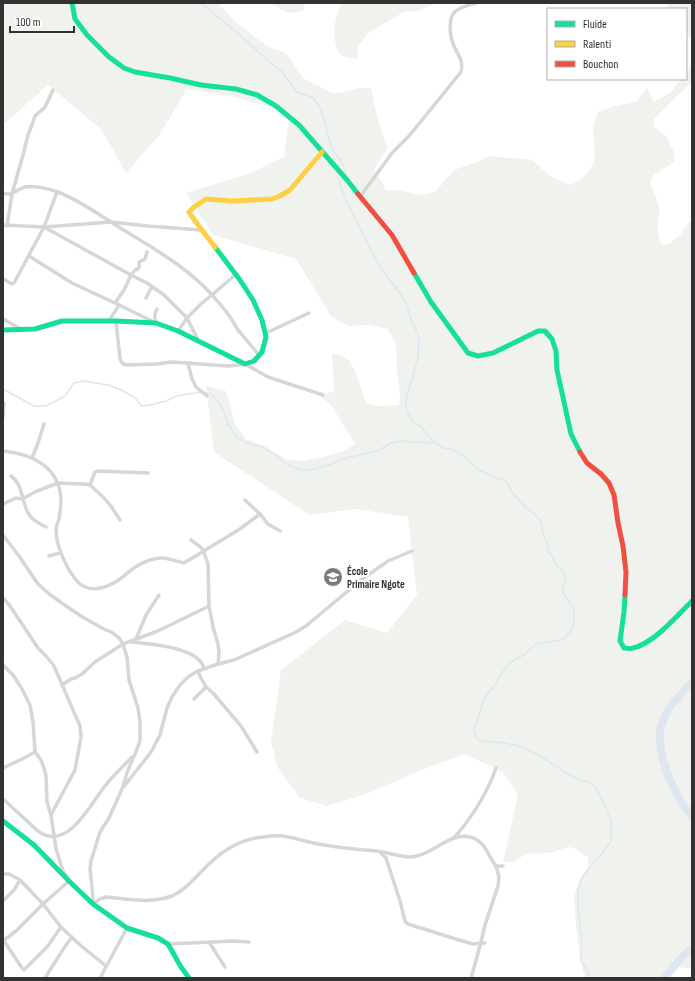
<svg xmlns="http://www.w3.org/2000/svg" width="695" height="981" font-family="'Sofia Sans Condensed',sans-serif">
	<style>
		.green { fill: #f0f3ed }
		.lines { fill: none; stroke-linecap: round; stroke-linejoin: round }
		.stream { stroke: #dee6f1; stroke-width: 1.5 }
		.river { stroke: #dee6f1; stroke-width: 8 }
		.street { stroke: #d6d6d6; stroke-width: 3.5 }
		.fast { stroke: #16e098; stroke-width: 5 }
		.slow { stroke: #ffcf43; stroke-width: 5 }
		.jam { stroke: #f24e42; stroke-width: 5 }
		.labels { text-anchor: middle; stroke-width: 4; stroke-linejoin: round; paint-order: stroke }
		.poi-label { font-size: 11px; font-weight: bold; fill: #323232; stroke: #fff; text-anchor: start }
	</style>
	<rect width="100%" height="100%" fill="#fff"/>
	<!-- green -->
	<g class="green">
		<path d="M3 3H218L237 23 268 47 283 52 289 57 303 78 332 93H339L360 88H371C375 108 379 129 388 147L374 169 386 190 402 191 421 195 435 192 454 170 474 163 490 156 532 160 553 178 571 185 585 176 595 161 593 127 598 112 615 106 636 102 647 88 654 102 671 92 681 79H686V73L692 65V82C679 94 666 106 654 119V127L660 131 666 136 675 154 674 161 668 166 654 175 650 182C652 190 657 198 659 206 661 222 653 228 662 244H669L680 235 688 223 692 221V969L679 967 673 972 669 978H586L583 972 580 959 576 923 574 901 575 893 580 879 588 867V858L576 849 569 847 549 853 526 854 513 862H503L518 795 503 772 464 754 419 771 366 794 327 806 300 798 278 768 271 742 281 670 345 620 387 633 417 595 408 517 355 509 309 515 214 452 206 386 226 391 235 424 246 439 266 447 286 459 301 461 322 457 342 452 355 444 331 405 320 396 334 391 332 353C336 354 341 355 345 357 355 363 362 392 366 403L378 406 399 405 400 392 397 371 396 345 388 329 369 325 348 326 331 316 296 259 213 235 186 193 248 174 284 157 289 120 272 107 229 96 187 89 160 134 126 173 101 129 48 85 4 124Z"/>
		<path d="M273 3H304V10C291 15 283 13 273 3Z"/>
		<path d="M342 3H437L418 11 404 12 368 33 358 46 357 59C352 58 344 58 340 54 337 51 336 46 335 42 333 27 335 16 342 3Z"/>
		<path d="M667 3H692V37H686V9H669Z"/>
	</g>
	<g class="lines">
		<!-- stream -->
		<g class="stream">
			<path d="M201 3 248 42 267 60 282 72 297 92 312 97 317 103 323 115 330 142 334 152 343 164 346 174 345 175"/>
			<path d="M343 178 339 183 347 201 373 253 382 270 393 284 405 301 412 322 419 336 418 357 412 380 406 396V411L413 421 421 427 434 442 444 448 452 449 465 457 479 470 496 478 505 480 515 496 526 508 538 517 542 524V531L547 542 549 552 558 567 563 571 566 578 563 585V592L574 610V623L570 632 562 640 536 644 525 654 511 662 500 675 494 686 485 697 474 729 477 739 484 741 505 743 523 747 542 757 563 771 580 780 588 782 595 787 603 801 611 821V835L612 839 608 846 583 876 578 889V906L582 944 581 960 588 972 589 978"/>
			<path d="M3 390H5L34 406H45L56 401 65 396 74 383 83 381 108 385 119 389 134 397 142 406 151 405 166 401 177 396 201 392"/>
			<path d="M205 393 211 394 220 404 224 413 228 424 236 436 245 442 262 447 274 454 283 462 300 470H310L326 466 346 458 373 452 381 449 391 443 402 441 430 443H434"/>
		</g>
		<!-- river -->
		<g class="river">
			<path d="M692 683 690 684C682 693 669 706 665 716 660 726 659 739 661 750 664 770 678 801 692 816"/>
			<path d="M664 978 683 956 692 949"/>
		</g>
		<!-- street -->
		<g class="street">
			<path d="M3 193C13 197 16 189 25 187 33 185 50 189 58 192 81 201 101 216 122 229 154 249 187 267 212 295 218 302 225 309 230 317 233 321 235 325 238 330 245 338 252 347 259 355"/>
			<path d="M360 197 392 153 409 136 461 72C464 60 458 56 454 46 450 37 447 17 456 11 462 6 470 5 476 3"/>
			<path d="M3 225 44 227 111 222 148 226 201 230"/>
			<path d="M7 226 12 194 23 155 28 135 32 125 35 116 45 107 53 90"/>
			<path d="M44 227 131 275 147 283 164 295 187 318 198 340"/>
			<path d="M29 256 72 283 115 303 156 323C154 318 154 314 157 309"/>
			<path d="M3 279 12 284 14 283 44 227 57 192"/>
			<path d="M146 298 150 290 153 287"/>
			<path d="M115 303 124 290 131 275 135 270 138 269 139 267V262L145 259 147 252"/>
			<path d="M3 319 21 329"/>
			<path d="M109 321 119 305"/>
			<path d="M116 321 120 359 123 364 128 365 156 364 172 362 228 366 245 364 268 377 323 395"/>
			<path d="M178 331 187 318 202 303 212 295 235 275"/>
			<path d="M266 333 309 313"/>
			<path d="M188 363 192 379 196 387 207 396"/>
			<path d="M3 418 4 403"/>
			<path d="M3 451C33 454 60 467 61 501 61 507 60 513 59 519 58 522 56 527 56 530 56 543 62 557 68 568 72 574 76 583 83 586 96 593 112 585 123 577 127 573 132 569 137 566 142 563 149 560 154 559 167 556 172 561 184 563L240 529 260 514"/>
			<path d="M32 458 38 443 44 424"/>
			<path d="M11 476C24 485 21 504 30 516 34 521 40 524 46 527"/>
			<path d="M90 485 95 472 99 471 148 473"/>
			<path d="M245 500 260 514 268 524 280 531"/>
			<path d="M3 504 16 498 22 499 37 491 58 483 83 484 90 485 103 497 111 506 120 520"/>
			<path d="M3 535 19 556 38 584 48 593 63 604 84 618 104 629 113 633 119 638 123 644 127 657 129 680 138 708 140 722V741L135 754 128 770 123 786"/>
			<path d="M191 540 198 545 203 550 208 564 209 606 213 627 218 644 219 652 218 664"/>
			<path d="M49 556 60 553"/>
			<path d="M3 598 10 606 38 648 46 656 54 666 80 726 81 737 75 770 51 815"/>
			<path d="M136 639 146 615 159 595"/>
			<path d="M132 642C150 644 200 647 204 669"/>
			<path d="M3 665 13 675 22 689 30 705 33 722 35 752 41 760 44 768 46 776 47 802 51 815 56 849 63 871 69 881 43 904 16 931 3 941"/>
			<path d="M198 671 201 678 206 687 213 693 241 726 257 752"/>
			<path d="M62 685 71 679 75 678 82 674 95 662 123 644 158 631 209 606"/>
			<path d="M194 699 206 687"/>
			<path d="M3 768 22 759 35 752"/>
			<path d="M3 799C11 806 18 813 26 820 32 825 37 832 45 835 71 845 92 802 105 786 113 775 123 767 132 757"/>
			<path d="M454 838C472 817 487 794 496 768"/>
			<path d="M380 852 386 858 400 901 405 921 408 924 459 940 473 944 485 943"/>
			<path d="M3 874H9L20 880 43 904 61 927 80 945 106 966"/>
			<path d="M3 901 14 890 20 880"/>
			<path d="M93 904 92 887 90 869 91 861 100 832 109 818 122 789 151 752 160 735 167 708 172 697 180 685 188 677 198 671 218 664 234 660 294 633 306 626 361 580 388 561 412 551"/>
			<path d="M93 904 100 899 106 897C128 899 150 904 172 896 184 891 193 880 202 871 216 856 235 842 255 838 264 837 274 835 283 836 295 838 307 842 318 844 330 846 342 848 354 849 361 850 369 850 376 851 388 852 399 857 411 857 415 857 419 855 423 854 438 848 453 833 470 837 485 840 488 856 496 866H503"/>
			<path d="M4 941 22 968 24 970 47 947 61 927"/>
			<path d="M209 942 225 967"/>
			<path d="M168 944 234 941 249 942"/>
			<path d="M45 978 64 948 72 937"/>
			<path d="M100 978 127 928"/>
			<path d="M471 978 480 946 485 925 498 886 499 877 496 866"/>
		</g>
		<!-- fast -->
		<g class="fast">
			<path d="M72 3 75 19 87 35 109 57 124 68 135 72 170 78 201 85 236 89 257 95 276 106 299 125 347 180 358 194"/>
			<path d="M414 273 431 302 468 353 478 356 493 353 538 331H545L552 339 556 351 557 370 571 434 580 452"/>
			<path d="M3 330 35 329 62 321H116L156 323 178 331 245 364 254 361 262 352 266 337 262 320 253 300 240 280 215 247"/>
			<path d="M625 595 624 612 620 641 624 648C627 648 630 649 633 648 653 644 678 615 692 601"/>
			<path d="M3 821 34 845 69 881 93 904 127 928 158 938 168 944 181 967 189 978"/>
		</g>
		<!-- slow -->
		<path class="slow" d="M215 247 198 225 189 212 194 207 206 199 232 201 272 199 280 196 290 190 322 152"/>
		<!-- jam -->
		<g class="jam">
			<path d="M358 194 392 235 414 273"/>
			<path d="M580 452 587 463 601 474 609 483 614 495 618 523 623 546 626 572 625 595"/>
		</g>
	</g>
	<!-- icons -->
	<defs>
		<g id="school-disc" transform="scale(1)"><circle r="9.5" fill="#7a7a7a" stroke="#fff"/><path d="M0-5L7-2L0 1L-7-2ZM-4 1L0 2.5L4 1V4Q0 6-4 4Z" fill="#fff"/></g>
	</defs>
	<g fill-rule="evenodd">
		<use href="#school-disc" x="333" y="577"/>
	</g>
	<g class="labels">
		<!-- poi labels -->
		<g class="poi-label">
			<text x="347" y="575">École<tspan x="347" dy="13">Primaire Ngote</tspan></text>
		</g>
	</g>
	<!-- border -->
	<rect width="695" height="981" fill="none" stroke="#323232" stroke-width="8"/>
	<!-- legend -->
	<rect x="547" y="8" width="140" height="72" fill="#ffffff" stroke="#adadad"/>
	<rect x="555" y="21" width="20" height="6" fill="#16e098" stroke="#adadad"/>
	<text x="583" y="28" font-size="12" fill="#323232">Fluide</text>
	<rect x="555" y="41" width="20" height="6" fill="#ffcf43" stroke="#adadad"/>
	<text x="583" y="48" font-size="12" fill="#323232">Ralenti</text>
	<rect x="555" y="61" width="20" height="6" fill="#f24e42" stroke="#adadad"/>
	<text x="583" y="68" font-size="12" fill="#323232">Bouchon</text>
	<!-- scale -->
	<path d="M10 26v6h64v-6" fill="none" stroke="#323232" stroke-width="2"/>
	<text x="16" y="26" font-size="12" fill="#323232" stroke="#ffffff" stroke-width="3" paint-order="stroke">100 m</text>
</svg>
